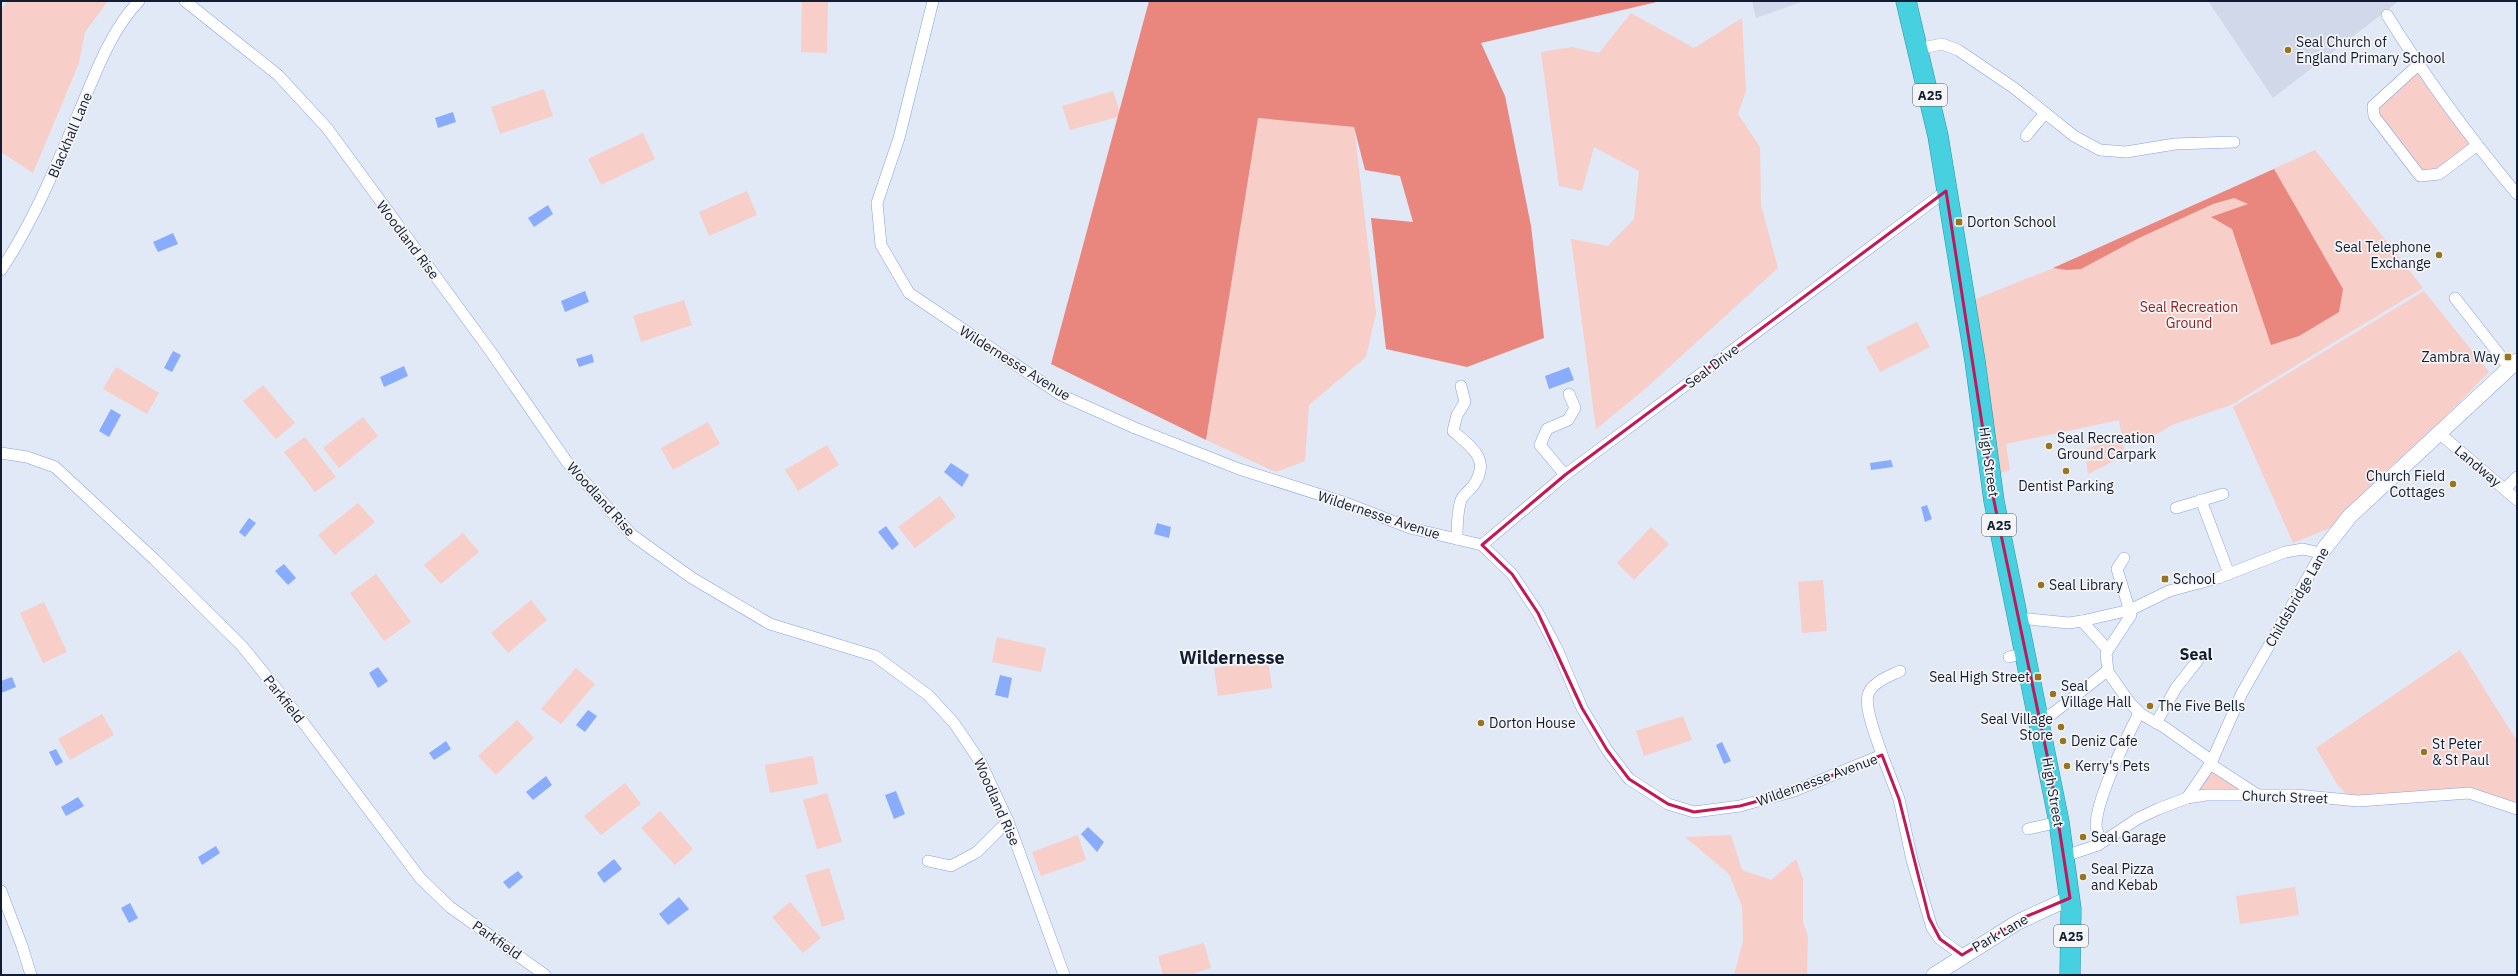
<svg xmlns="http://www.w3.org/2000/svg" width="2518" height="976" font-family="'IBM Plex Sans',sans-serif">
	<style>
		.built { fill: #d1d8e9 }
		.green { fill: #f8cec9 }
		.forest { fill: #e9867d }
		.water { fill: #8aacfd }
		.lines { fill: none; stroke-linecap: round; stroke-linejoin: round }
		.street-casing { stroke: #85a2e4; stroke-width: 12 }
		.secondary-casing { stroke: #85a2e4; stroke-width: 16 }
		.highway-casing { stroke: #3491a4; stroke-width: 21 }
		.street { stroke: #fff; stroke-width: 11 }
		.secondary { stroke: #fff; stroke-width: 15 }
		.highway { stroke: #47d0df; stroke-width: 20 }
		.marked { fill: none; stroke: #c2185b; stroke-width: 3; stroke-linejoin: round }
		.poi-dot { fill: #97751e; stroke: #f5f5f5; stroke-width: 1.5 }
		.labels { text-anchor: middle; stroke-width: 3.5; stroke-linejoin: round; paint-order: stroke }
		.shield { fill: #f5f5f5; stroke: #555d6f; stroke-width: 1 }
		.shield-label { font-size: 13px; font-weight: bold; fill: #111c35 }
		.poi-label { font-size: 14px; fill: #111c35; stroke: #f5f5f5; text-anchor: start }
		.street-label { font-size: 14px; fill: #111c35; stroke: #f5f5f5 }
		.park-label { font-size: 14px; fill: #911c1e; stroke: #f5f5f5 }
		.quarter-label { font-size: 16px; font-weight: bold; fill: #111c35; stroke: #f5f5f5 }
		.district-label { font-size: 18px; font-weight: bold; fill: #111c35; stroke: #f5f5f5 }
	</style>
	<rect width="100%" height="100%" fill="#e1e8f6"/>
	<!-- built -->
	<g class="built">
		<path d="M1752 1H1804L1756 18Z"/>
		<path d="M2208 1H2399L2273 98Z"/>
	</g>
	<!-- green -->
	<g class="green">
		<path d="M8 1H108L85 32 79 63 33 173 1 152V10Z"/>
		<path d="M802 1H828L827 53 801 52Z"/>
		<path d="M1631 13 1694 48 1742 18 1746 91 1738 114 1760 147 1761 205 1778 268 1645 389 1596 429 1571 239 1608 246 1634 219 1639 171 1594 147 1582 191 1559 186 1541 52 1572 47 1599 53Z"/>
		<path d="M2418 65 2476 146 2439 174 2420 176 2374 116 2382 96Z"/>
		<path d="M544 89 553 116 500 134 491 107Z"/>
		<path d="M1113 91 1121 116 1070 130 1062 106Z"/>
		<path d="M1258 118 1354 127 1376 313 1366 357 1309 405 1305 461 1276 472 1206 440Z"/>
		<path d="M643 133 655 159 601 185 588 159Z"/>
		<path d="M2315 150 2423 288 2231 405 2172 425 2152 437 2138 439 2121 433 2119 420 2006 444 2010 470 1996 475 1968 302 2074 260Z"/>
		<path d="M747 191 757 215 709 236 699 212Z"/>
		<path d="M2424 291 2489 372 2435 427 2377 479 2335 526 2293 543 2233 407Z"/>
		<path d="M684 300 692 325 641 342 633 316Z"/>
		<path d="M1917 322 1930 347 1880 372 1866 347Z"/>
		<path d="M116 367 159 393 147 414 103 389Z"/>
		<path d="M263 385 295 423 276 439 243 401Z"/>
		<path d="M363 417 378 436 339 468 323 448Z"/>
		<path d="M708 422 720 444 673 470 661 448Z"/>
		<path d="M305 437 336 477 315 492 284 452Z"/>
		<path d="M2121 437 2126 455 2088 474 2085 449Z"/>
		<path d="M827 445 839 465 798 491 785 470Z"/>
		<path d="M940 496 956 517 915 548 898 527Z"/>
		<path d="M358 503 375 522 335 555 318 535Z"/>
		<path d="M1651 527 1669 544 1634 580 1617 563Z"/>
		<path d="M463 533 479 552 441 584 424 565Z"/>
		<path d="M376 574 411 622 384 641 350 593Z"/>
		<path d="M1823 580 1827 631 1802 633 1798 582Z"/>
		<path d="M531 600 547 620 508 653 491 633Z"/>
		<path d="M44 602 67 652 43 663 20 613Z"/>
		<path d="M997 637 1046 648 1041 672 992 662Z"/>
		<path d="M2460 650 2517 741V804L2469 788 2364 797 2346 794 2337 784 2316 748Z"/>
		<path d="M1268 660 1272 688 1218 696 1214 668Z"/>
		<path d="M576 668 595 684 561 724 541 709Z"/>
		<path d="M102 714 114 735 70 760 58 739Z"/>
		<path d="M1683 716 1692 740 1644 756 1636 731Z"/>
		<path d="M517 720 534 738 496 775 478 756Z"/>
		<path d="M813 756 818 784 770 793 765 765Z"/>
		<path d="M2211 763 2258 795 2187 798Z"/>
		<path d="M625 783 641 804 601 835 584 816Z"/>
		<path d="M827 793 842 842 817 849 803 800Z"/>
		<path d="M660 811 693 849 675 865 641 828Z"/>
		<path d="M1078 835 1086 860 1041 876 1032 852Z"/>
		<path d="M1731 835 1742 870 1771 880 1796 859 1803 879V922L1808 936 1807 975H1734L1743 941 1742 906 1729 874 1685 837Z"/>
		<path d="M829 868 845 919 822 927 805 875Z"/>
		<path d="M2295 887 2299 915 2240 924 2236 896Z"/>
		<path d="M790 902 821 938 803 953 772 917Z"/>
		<path d="M1204 943 1211 968 1189 975H1163L1158 956Z"/>
	</g>
	<!-- forest -->
	<g class="forest">
		<path d="M1149 1H1661L1481 43 1505 96 1531 226 1544 338 1467 367 1386 349 1371 218 1413 222 1400 176 1365 170 1354 127 1258 118 1206 440 1051 364Z"/>
		<path d="M2274 169 2343 289 2339 312 2299 336 2271 345 2232 229 2211 217 2248 204 2234 198 2213 204 2139 238 2081 269 2067 270 2053 268Z"/>
	</g>
	<!-- water -->
	<g class="water">
		<path d="M453 112 456 122 438 128 435 118Z"/>
		<path d="M548 205 553 214 534 227 528 218Z"/>
		<path d="M173 233 178 244 158 252 153 242Z"/>
		<path d="M585 291 589 302 565 312 561 301Z"/>
		<path d="M173 351 181 355 172 372 164 368Z"/>
		<path d="M592 354 594 362 579 367 576 359Z"/>
		<path d="M404 366 408 376 384 387 380 377Z"/>
		<path d="M1569 367 1574 380 1549 389 1545 376Z"/>
		<path d="M111 409 121 415 109 437 99 431Z"/>
		<path d="M1891 460 1893 467 1871 470 1870 463Z"/>
		<path d="M951 463 969 475 962 487 944 472Z"/>
		<path d="M1927 505 1932 519 1925 522 1921 507Z"/>
		<path d="M249 518 256 523 245 537 239 532Z"/>
		<path d="M1157 523 1171 527 1169 538 1154 534Z"/>
		<path d="M886 526 899 544 892 550 878 532Z"/>
		<path d="M284 564 296 578 288 585 275 571Z"/>
		<path d="M378 667 388 681 378 688 369 673Z"/>
		<path d="M1000 675 1012 678 1008 698 995 695Z"/>
		<path d="M12 677 16 687 1 693V681Z"/>
		<path d="M588 710 597 716 585 732 576 725Z"/>
		<path d="M446 741 451 749 434 760 429 753Z"/>
		<path d="M1722 742 1731 761 1724 764 1716 745Z"/>
		<path d="M56 749 63 762 56 766 49 752Z"/>
		<path d="M546 776 552 785 533 800 526 792Z"/>
		<path d="M896 791 905 814 894 819 885 795Z"/>
		<path d="M78 797 84 806 66 816 61 807Z"/>
		<path d="M1088 827 1104 842 1097 852 1081 834Z"/>
		<path d="M216 846 220 853 202 865 198 857Z"/>
		<path d="M614 859 622 869 604 883 597 873Z"/>
		<path d="M518 871 523 877 509 889 503 882Z"/>
		<path d="M679 897 689 909 668 925 659 914Z"/>
		<path d="M130 903 138 918 129 923 121 908Z"/>
	</g>
	<g class="lines">
		<!-- street casing -->
		<g class="street-casing">
			<g id="street">
				<path d="M185 1 278 75 327 128 491 352 567 462 632 535 692 578 770 624 875 656 928 695 954 723 981 763 1008 821 1064 975"/>
				<path d="M933 1 899 138 877 203 881 245 909 293 1061 395 1135 428 1239 469 1346 503 1410 528 1482 545 1512 574 1538 613 1557 649 1582 708 1607 750 1629 779 1668 804 1694 812 1740 806 1794 791 1882 755 1899 799 1912 860 1932 928 1940 939 1962 955"/>
				<path d="M2387 15C2426 78 2469 137 2517 194"/>
				<path d="M1918 49 1942 44 1958 50 2014 88 2074 136 2100 150 2126 152 2175 144 2234 142"/>
				<path d="M2418 65 2373 106 2374 116 2420 176 2439 174 2476 146"/>
				<path d="M2026 136 2045 113"/>
				<path d="M1 270C34 221 56 166 79 112 95 75 110 31 139 1"/>
				<path d="M2455 298 2509 367"/>
				<path d="M2439 433 2517 500"/>
				<path d="M1 453 27 457 55 467 154 559 242 646 296 713 420 878 450 907 545 975"/>
				<path d="M1565 475 1540 445 1547 429 1568 420 1575 408 1569 394"/>
				<path d="M2505 489 2517 477"/>
				<path d="M2201 500 2229 574"/>
				<path d="M2176 508 2223 494"/>
				<path d="M1457 539C1457 526 1457 512 1461 500 1464 494 1470 490 1473 486 1492 459 1471 447 1453 431L1457 415 1465 402 1461 386"/>
				<path d="M1482 545 1565 475 1946 191"/>
				<path d="M2124 558 2117 569 2131 615 2106 653 2108 672 2130 703 2141 714 2164 727 2212 761"/>
				<path d="M2018 618 2069 623 2082 621 2130 610 2169 591 2218 578 2285 552 2303 549 2320 553"/>
				<path d="M2082 621 2108 650"/>
				<path d="M2009 657 2026 653"/>
				<path d="M2039 717 2052 714 2107 671"/>
				<path d="M2156 723 2176 688 2198 660"/>
				<path d="M1882 755C1878 741 1862 705 1869 692 1875 681 1890 676 1900 671"/>
				<path d="M2210 764 2258 795"/>
				<path d="M2187 798 2211 763 2242 693 2324 549"/>
				<path d="M2028 829 2059 822"/>
				<path d="M2102 842C2100 837 2096 831 2096 825 2097 797 2126 739 2139 713"/>
				<path d="M2065 856 2098 845 2137 819 2158 809 2187 798 2206 795H2296L2358 801 2469 793 2517 809"/>
				<path d="M928 861 951 866 977 852 1008 821"/>
				<path d="M1 891 22 946 31 975"/>
			</g>
		</g>
		<!-- secondary casing -->
		<g class="secondary-casing">
			<g id="secondary">
				<path d="M2324 549 2350 516 2517 361"/>
				<path d="M1934 975 2018 922 2070 898"/>
			</g>
		</g>
		<!-- highway casing -->
		<g class="highway-casing">
			<path id="highway" d="M1906 1 1938 136 1975 361 1994 501 2059 822 2071 909 2070 975"/>
		</g>
		<!-- street -->
		<use href="#street" class="street"/>
		<!-- secondary -->
		<use href="#secondary" class="secondary"/>
		<!-- highway -->
		<use href="#highway" class="highway"/>
	</g>
	<!-- marked area -->
	<path class="marked" d="M1946 191 1994 501 2050 769 2070 898 2025 917 1962 955 1940 939 1929 918 1899 799 1882 755 1794 791 1740 806 1694 812 1668 804 1629 779 1607 750 1582 708 1538 613 1512 574 1482 545 1565 475Z"/>
	<!-- markers -->
	<g class="poi-dot">
		<circle cx="2288" cy="50" r="4"/>
		<rect x="1955" y="218" width="8" height="8" rx="2"/>
		<circle cx="2439" cy="255" r="4"/>
		<rect x="2504" y="353" width="8" height="8" rx="2"/>
		<circle cx="2049" cy="446" r="4"/>
		<circle cx="2066" cy="471" r="4"/>
		<circle cx="2453" cy="484" r="4"/>
		<rect x="2161" y="575" width="8" height="8" rx="2"/>
		<circle cx="2041" cy="585" r="4"/>
		<rect x="2034" y="673" width="8" height="8" rx="2"/>
		<circle cx="2053" cy="694" r="4"/>
		<circle cx="2150" cy="706" r="4"/>
		<circle cx="1481" cy="723" r="4"/>
		<circle cx="2061" cy="727" r="4"/>
		<circle cx="2063" cy="741" r="4"/>
		<circle cx="2424" cy="752" r="4"/>
		<circle cx="2067" cy="766" r="4"/>
		<circle cx="2083" cy="837" r="4"/>
		<circle cx="2083" cy="877" r="4"/>
	</g>
	<g class="labels">
		<!-- shield labels -->
		<g class="shield">
			<rect x="1913" y="84" width="34" height="22" rx="3"/>
			<rect x="1982" y="514" width="34" height="22" rx="3"/>
			<rect x="2054" y="925" width="34" height="22" rx="3"/>
		</g>
		<g class="shield-label">
			<text x="1930" y="100">A25</text>
			<text x="1999" y="530">A25</text>
			<text x="2071" y="941">A25</text>
		</g>
		<!-- poi labels -->
		<g class="poi-label">
			<text x="2296" y="47">Seal Church of<tspan x="2296" dy="16">England Primary School</tspan></text>
			<text x="1967" y="227">Dorton School</text>
			<text x="2431" y="252" text-anchor="end">Seal Telephone<tspan x="2431" dy="16">Exchange</tspan></text>
			<text x="2500" y="362" text-anchor="end">Zambra Way</text>
			<text x="2057" y="443">Seal Recreation<tspan x="2057" dy="16">Ground Carpark</tspan></text>
			<text x="2445" y="481" text-anchor="end">Church Field<tspan x="2445" dy="16">Cottages</tspan></text>
			<text x="2066" y="491" text-anchor="middle">Dentist Parking</text>
			<text x="2173" y="584">School</text>
			<text x="2049" y="590">Seal Library</text>
			<text x="2030" y="682" text-anchor="end">Seal High Street</text>
			<text x="2061" y="691">Seal<tspan x="2061" dy="16">Village Hall</tspan></text>
			<text x="2158" y="711">The Five Bells</text>
			<text x="2053" y="724" text-anchor="end">Seal Village<tspan x="2053" dy="16">Store</tspan></text>
			<text x="1489" y="728">Dorton House</text>
			<text x="2071" y="746">Deniz Cafe</text>
			<text x="2432" y="749">St Peter<tspan x="2432" dy="16">&amp; St Paul</tspan></text>
			<text x="2075" y="771">Kerry's Pets</text>
			<text x="2091" y="842">Seal Garage</text>
			<text x="2091" y="874">Seal Pizza<tspan x="2091" dy="16">and Kebab</tspan></text>
		</g>
		<!-- street labels -->
		<g class="street-label">
			<text transform="translate(70 135) rotate(-67)" y="5">Blackhall Lane</text>
			<text transform="translate(408 240) rotate(53)" y="5">Woodland Rise</text>
			<text transform="translate(1015 363) rotate(32)" y="5">Wildernesse Avenue</text>
			<text transform="translate(1712 366) rotate(-37)" y="5">Seal Drive</text>
			<text transform="translate(1989 462) rotate(82)" y="5">High Street</text>
			<text transform="translate(2478 466) rotate(40)" y="5">Landway</text>
			<text transform="translate(601 499) rotate(48)" y="5">Woodland Rise</text>
			<text transform="translate(1379 515) rotate(18)" y="5">Wildernesse Avenue</text>
			<text transform="translate(2297 597) rotate(-60)" y="5">Childsbridge Lane</text>
			<text transform="translate(284 699) rotate(52)" y="5">Parkfield</text>
			<text transform="translate(1817 780) rotate(-20)" y="5">Wildernesse Avenue</text>
			<text transform="translate(2053 792) rotate(80)" y="5">High Street</text>
			<text transform="translate(2285 797) rotate(2)" y="5">Church Street</text>
			<text transform="translate(997 802) rotate(66)" y="5">Woodland Rise</text>
			<text transform="translate(2000 933) rotate(-30)" y="5">Park Lane</text>
			<text transform="translate(497 940) rotate(35)" y="5">Parkfield</text>
		</g>
		<!-- park labels -->
		<g class="park-label">
			<text x="2189" y="312">Seal Recreation<tspan x="2189" dy="16">Ground</tspan></text>
		</g>
		<!-- quarter labels -->
		<g class="quarter-label">
			<text x="2196" y="660">Seal</text>
		</g>
		<!-- district labels -->
		<g class="district-label">
			<text x="1232" y="664">Wildernesse</text>
		</g>
	</g>
	<!-- border -->
	<rect width="2518" height="976" fill="none" stroke="#111c35" stroke-width="4"/>
</svg>
